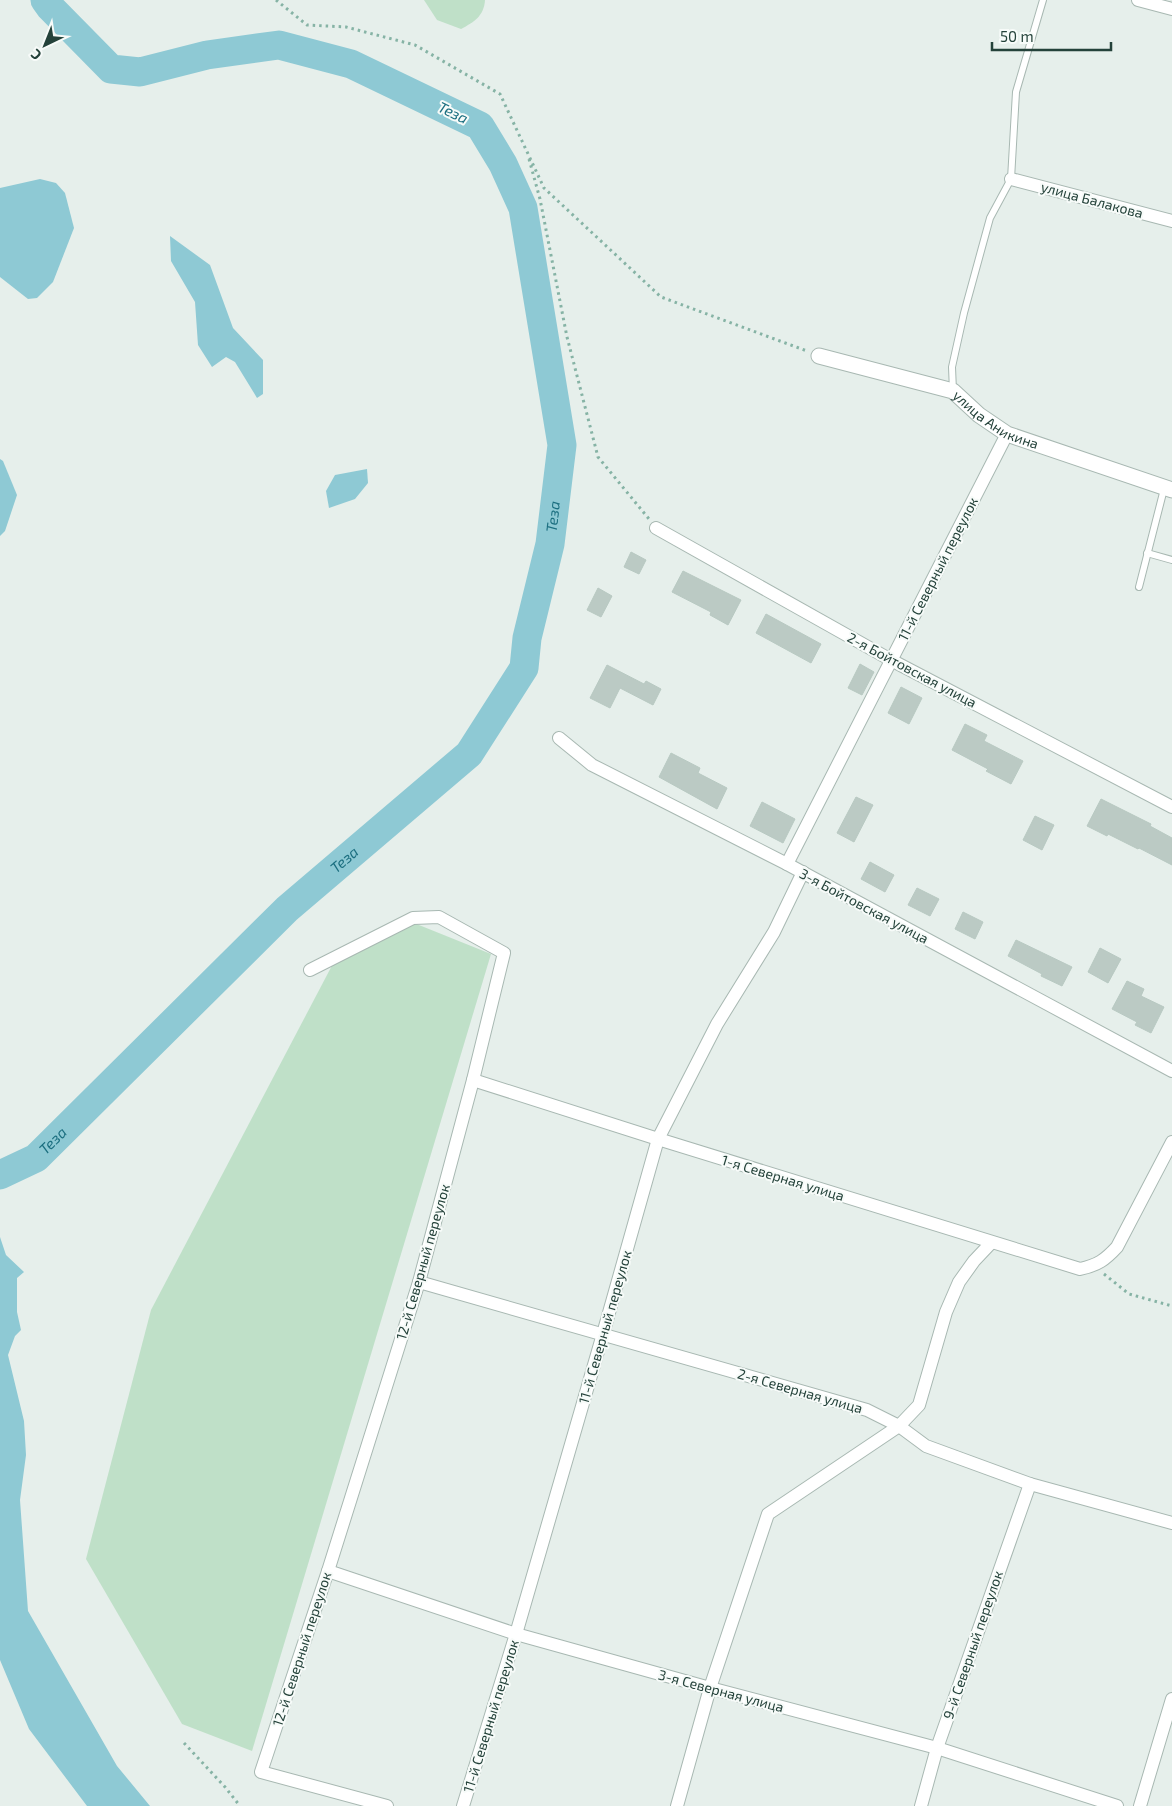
<svg xmlns="http://www.w3.org/2000/svg" width="1172" height="1806" font-family="'Exo 2',sans-serif">
	<style>
		.green { fill: #bfe0c8 }
		.water { fill: #8ec9d4 }
		.lines { fill: none; stroke-linecap: round; stroke-linejoin: round }
		.river { stroke: #8ec9d4; stroke-width: 29 }
		.building { fill: #bbcac4; stroke: #b8c9c2 }
		.service-casing { stroke: #a8b8b2; stroke-width: 8 }
		.minor-casing { stroke: #a8b8b2; stroke-width: 14 }
		.tertiary-casing { stroke: #a8b8b2; stroke-width: 17 }
		.path { stroke: #86b3a5; stroke-width: 3; stroke-dasharray: 2.5 4; stroke-linecap: butt }
		.service { stroke: #fff; stroke-width: 6 }
		.minor { stroke: #fff; stroke-width: 12 }
		.tertiary { stroke: #fff; stroke-width: 15 }
		.labels { text-anchor: middle; stroke-width: 4; stroke-linejoin: round; paint-order: stroke }
		.street-label { font-size: 14px; fill: #24423a; stroke: #f7fbf9 }
		.water-label { font-size: 15px; font-style: italic; fill: #1c6f80; stroke: #f7fbf9 }
	</style>
	<rect width="100%" height="100%" fill="#e6efeb"/>
	<!-- green -->
	<g class="green">
		<path d="M424 0H485C484 16 474 22 461 29L437 20Z"/>
		<path d="M409 921 491 954 252 1751 182 1724 86 1559 151 1310 337 956Z"/>
	</g>
	<!-- water -->
	<g class="water">
		<path d="M40 179 56 183 65 193 74 228 53 282 37 298 28 299 0 277V188Z"/>
		<path d="M170 236 210 265 233 328 263 360V394L257 398 235 362 226 357 212 367 198 345 195 302 171 261Z"/>
		<path d="M0 459 3 461 17 495 5 531 0 536Z"/>
		<path d="M367 469 368 483 355 499 329 508 326 491 335 475Z"/>
		<path d="M0 1237 6 1255 24 1272 17 1278V1312L21 1330 15 1336 8 1355 24 1421 26 1455 20 1500 28 1611 117 1766 150 1806H87L29 1729 0 1660Z"/>
	</g>
	<g class="lines">
		<!-- river -->
		<path class="river" id="s1" d="M0 1175 36 1158 287 909 469 754 524 668 527 638 550 544 562 445 523 208 503 164 480 126 351 64 279 45 207 55 140 72 111 69 50 7 45 0"/>
	</g>
	<!-- building -->
	<g class="building">
		<path d="M631 552 646 560 639 574 624 567Z"/>
		<path d="M683 571 741 600 728 625 710 615 711 612 672 592Z"/>
		<path d="M598 588 612 596 601 617 587 610Z"/>
		<path d="M766 614 821 644 811 663 756 633Z"/>
		<path d="M860 664 874 672 862 695 848 688Z"/>
		<path d="M607 665 644 684 646 681 661 689 653 705 620 688 610 708 590 698Z"/>
		<path d="M901 687 922 698 909 724 888 713Z"/>
		<path d="M965 724 987 735 984 741 1023 761 1011 784 986 771 988 769 952 750Z"/>
		<path d="M671 753 700 768 698 773 727 788 717 809 659 777Z"/>
		<path d="M856 797 873 805 854 842 837 833Z"/>
		<path d="M1101 799 1151 824 1150 826 1172 838V865L1139 848 1138 849 1108 834 1107 836 1087 826Z"/>
		<path d="M762 802 795 819 783 843 750 826Z"/>
		<path d="M1035 816 1054 825 1042 850 1023 840Z"/>
		<path d="M870 862 894 875 885 892 861 879Z"/>
		<path d="M917 888 939 899 930 916 908 905Z"/>
		<path d="M963 912 983 922 975 939 955 929Z"/>
		<path d="M1016 940 1072 967 1062 986 1041 976 1042 974 1008 956Z"/>
		<path d="M1100 948 1121 959 1108 983 1088 972Z"/>
		<path d="M1127 981 1144 989 1141 996 1164 1007 1151 1033 1135 1025 1137 1022 1112 1009Z"/>
	</g>
	<g class="lines">
		<!-- service casing -->
		<g class="service-casing">
			<g id="service">
				<path d="M953 391 952 367 964 313 990 218 1011 179 1016 92 1043 0"/>
				<path d="M1147 553 1172 560"/>
				<path d="M1139 587 1164 489"/>
			</g>
		</g>
		<!-- minor casing -->
		<g class="minor-casing">
			<g id="minor">
				<path d="M1138 0 1172 9"/>
				<path d="M1011 179 1172 221"/>
				<path d="M656 528 891 660 1172 807"/>
				<path d="M559 738 592 765 787 864 1172 1071"/>
				<path d="M787 864 1007 434"/>
				<path d="M310 970 413 918 439 917 504 953 473 1080 419 1282 328 1571 261 1772 387 1806"/>
				<path d="M473 1080 658 1139 1080 1269C1098 1265 1105 1260 1117 1247L1172 1142"/>
				<path d="M419 1282 867 1410 899 1426 926 1446 1030 1484 1172 1523"/>
				<path d="M328 1571 516 1634 710 1688 937 1748 1117 1806"/>
				<path d="M463 1806 516 1634 603 1334 658 1139 717 1024 774 932 803 872"/>
				<path d="M677 1806 710 1688 768 1514 899 1426 919 1405 946 1312 959 1282 974 1261 991 1243"/>
				<path d="M921 1806 937 1748 1030 1484"/>
				<path d="M1140 1806 1172 1699"/>
			</g>
		</g>
		<!-- tertiary casing -->
		<g class="tertiary-casing">
			<g id="tertiary">
				<path id="s2" d="M819 356 953 391 979 415 1007 434 1172 490"/>
			</g>
		</g>
		<!-- path -->
		<g class="path">
			<path d="M276 0 307 25 346 27 415 45 500 94 544 188 661 297 807 351"/>
			<path d="M529 159 540 199 567 337 598 457 649 519"/>
			<path d="M1104 1274 1129 1294 1172 1306"/>
			<path d="M184 1743 225 1787 240 1806"/>
		</g>
		<!-- service -->
		<use href="#service" class="service"/>
		<!-- minor -->
		<use href="#minor" class="minor"/>
		<!-- tertiary -->
		<use href="#tertiary" class="tertiary"/>
	</g>
	<g class="labels">
		<!-- street labels -->
		<g class="street-label">
			<text transform="translate(1092 200) rotate(15)" y="5">улица Балакова</text>
			<text dy="5" stroke="none"><textPath href="#s2" startOffset="191">улица Аникина</textPath></text>
			<text transform="translate(938 569) rotate(-63)" y="5">11-й Северный переулок</text>
			<text transform="translate(912 670) rotate(28)" y="5">2-я Бойтовская улица</text>
			<text transform="translate(864 906) rotate(28)" y="5">3-я Бойтовская улица</text>
			<text transform="translate(783 1178) rotate(17)" y="5">1-я Северная улица</text>
			<text transform="translate(423 1262) rotate(-74)" y="5">12-й Северный переулок</text>
			<text transform="translate(605 1327) rotate(-74)" y="5">11-й Северный переулок</text>
			<text transform="translate(800 1391) rotate(16)" y="5">2-я Северная улица</text>
			<text transform="translate(973 1645) rotate(-71)" y="5">9-й Северный переулок</text>
			<text transform="translate(302 1649) rotate(-72)" y="5">12-й Северный переулок</text>
			<text transform="translate(721 1691) rotate(15)" y="5">3-я Северная улица</text>
			<text transform="translate(491 1716) rotate(-73)" y="5">11-й Северный переулок</text>
		</g>
		<!-- water labels -->
		<g class="water-label">
			<text transform="translate(453 113) rotate(26)" y="5">Теза</text>
			<text dy="5" stroke="none"><textPath href="#s1" startOffset="889">Теза</textPath></text>
			<text dy="5" stroke="none"><textPath href="#s1" startOffset="469">Теза</textPath></text>
			<text dy="5" stroke="none"><textPath href="#s1" startOffset="64">Теза</textPath></text>
		</g>
	</g>
	<!-- north arrow -->
	<g transform="translate(45 45) rotate(223)" stroke="#f7fbf9" stroke-width="4" paint-order="stroke">
	<path d="M0-4L9 19L0 12L-9 19Z" fill="#24423a"/>
	<text y="-8" font-size="14" font-weight="bold" text-anchor="middle" fill="#24423a">С</text>
	</g>
	<!-- scale -->
	<path d="M992 42v8h119v-8" fill="none" stroke="#24423a" stroke-width="2.5"/>
	<text x="1000" y="42" font-size="15" fill="#24423a" stroke="#f7fbf9" stroke-width="4" paint-order="stroke">50 m</text>
</svg>
